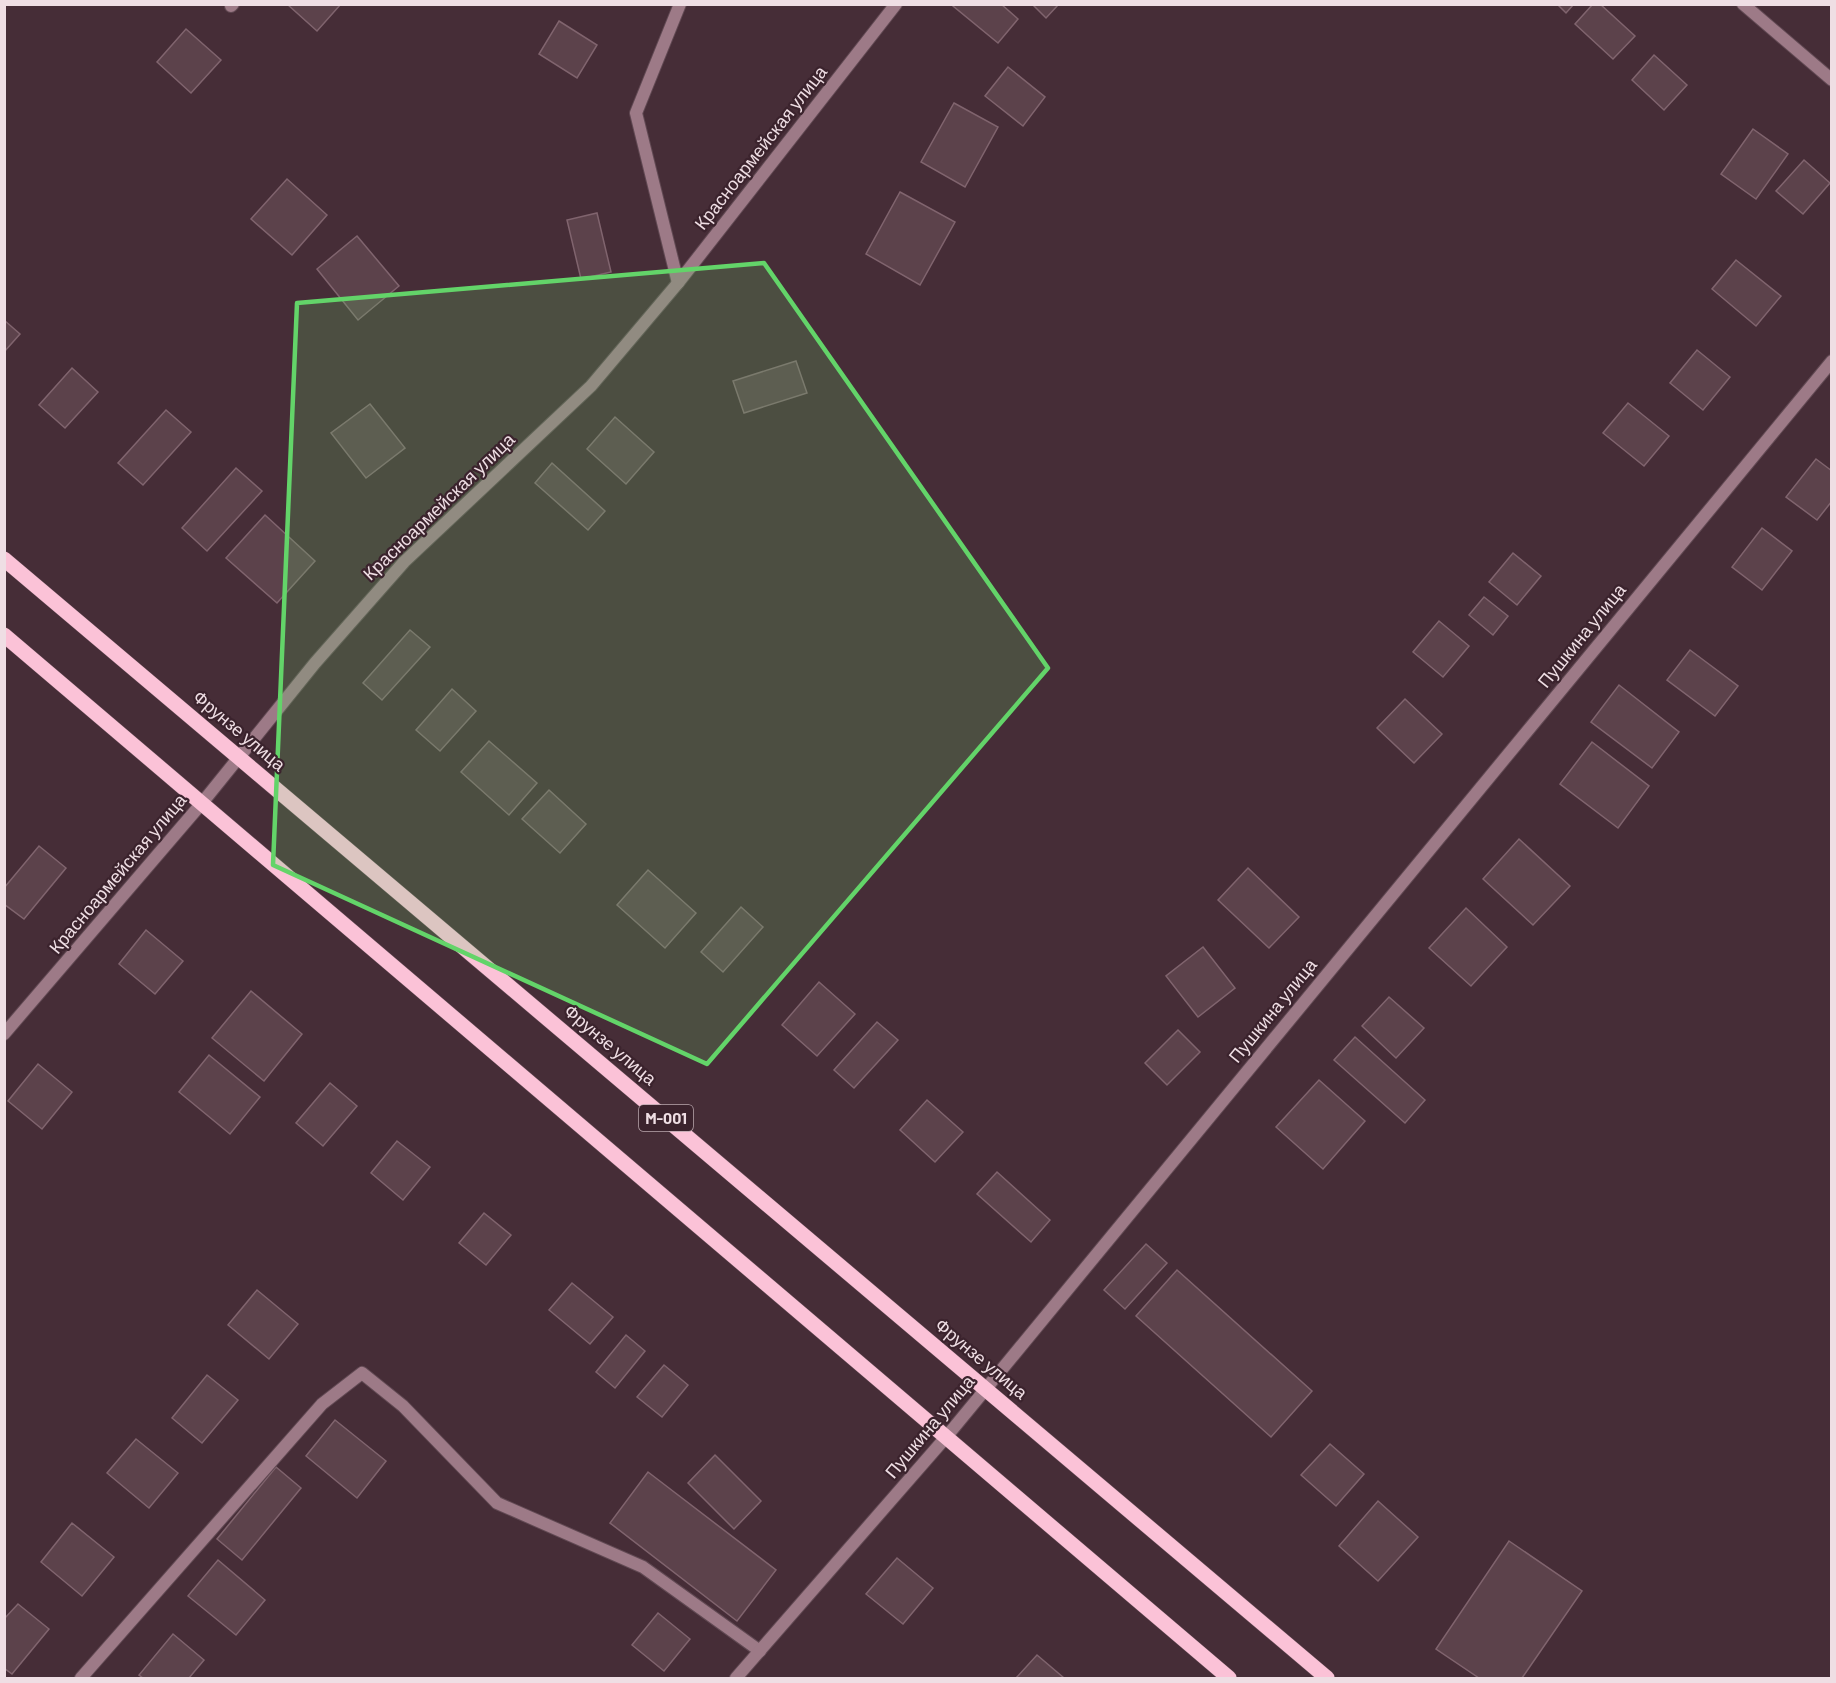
<svg xmlns="http://www.w3.org/2000/svg" width="1836" height="1683" font-family="Barlow,sans-serif">
	<style>
		.building { fill: #5c424b; stroke: #80646e; stroke-width: 1.5 }
		.lines { fill: none; stroke-linecap: round; stroke-linejoin: round }
		.street-casing { stroke: #614953; stroke-width: 14 }
		.primary-casing { stroke: #614953; stroke-width: 16 }
		.street { stroke: #9d7a87; stroke-width: 12 }
		.primary { stroke: #fbc2d7; stroke-width: 15 }
		.marked { fill: #63d469; fill-opacity: 0.2; stroke: #63d469; stroke-width: 4.5; stroke-linejoin: round }
		.labels { text-anchor: middle; stroke-width: 4.5; stroke-linejoin: round; paint-order: stroke }
		.shield { fill: #3b232d; stroke: #b9a6ad; stroke-width: 1.5 }
		.shield-label { font-size: 16px; font-weight: bold; fill: #efdee4 }
		.street-label { font-size: 18px; fill: #efdee4; stroke: #3b232d }
	</style>
	<rect width="100%" height="100%" fill="#462d37"/>
	<!-- building -->
	<g class="building">
		<path d="M287 4H341L317 31Z"/>
		<path d="M954 4H1001L1018 19 998 43 953 6Z"/>
		<path d="M1032 4H1059L1046 18Z"/>
		<path d="M1557 4H1574L1566 13Z"/>
		<path d="M1593 4H1600L1635 36 1613 59 1575 24Z"/>
		<path d="M559 21 597 45 577 78 539 54Z"/>
		<path d="M186 29 221 60 191 93 157 62Z"/>
		<path d="M1654 55 1687 85 1664 110 1632 80Z"/>
		<path d="M1008 67 1045 97 1023 126 985 96Z"/>
		<path d="M954 103 998 127 965 187 921 162Z"/>
		<path d="M1753 129 1788 154 1756 199 1721 174Z"/>
		<path d="M1804 160 1830 183 1803 214 1776 191Z"/>
		<path d="M287 179 327 215 292 255 251 219Z"/>
		<path d="M900 192 955 222 920 285 866 254Z"/>
		<path d="M597 213 611 272 581 279 567 220Z"/>
		<path d="M357 236 399 286 358 320 317 269Z"/>
		<path d="M1736 260 1781 296 1756 326 1712 289Z"/>
		<path d="M4 320 20 334 4 352Z"/>
		<path d="M1697 350 1730 377 1703 410 1670 383Z"/>
		<path d="M796 361 807 393 744 413 733 381Z"/>
		<path d="M72 368 98 392 65 428 39 405Z"/>
		<path d="M1628 403 1669 436 1644 466 1603 433Z"/>
		<path d="M370 404 405 448 366 478 331 433Z"/>
		<path d="M166 410 191 432 143 485 118 463Z"/>
		<path d="M615 417 654 452 626 484 587 449Z"/>
		<path d="M1816 459 1832 471V501L1817 520 1786 497Z"/>
		<path d="M552 463 605 511 588 530 535 483Z"/>
		<path d="M236 468 262 491 207 551 182 528Z"/>
		<path d="M265 515 315 561 277 603 226 558Z"/>
		<path d="M1762 528 1792 551 1762 590 1732 567Z"/>
		<path d="M1513 553 1541 576 1517 605 1489 582Z"/>
		<path d="M1484 597 1508 616 1493 635 1469 615Z"/>
		<path d="M1439 621 1469 646 1443 677 1413 652Z"/>
		<path d="M410 630 430 647 382 700 363 683Z"/>
		<path d="M1690 650 1738 686 1715 716 1667 680Z"/>
		<path d="M1619 685 1679 732 1652 768 1591 722Z"/>
		<path d="M452 689 476 711 440 751 416 730Z"/>
		<path d="M1405 699 1442 734 1414 763 1377 728Z"/>
		<path d="M489 741 537 783 509 815 461 772Z"/>
		<path d="M1592 742 1649 786 1618 828 1560 784Z"/>
		<path d="M549 790 586 824 560 853 522 819Z"/>
		<path d="M1519 839 1570 886 1533 925 1483 879Z"/>
		<path d="M39 846 66 868 24 919 4 904V888Z"/>
		<path d="M1248 868 1299 917 1269 948 1218 900Z"/>
		<path d="M648 870 696 913 665 948 617 905Z"/>
		<path d="M741 907 763 927 723 972 701 952Z"/>
		<path d="M1466 908 1507 947 1471 986 1429 948Z"/>
		<path d="M146 930 183 961 155 994 119 964Z"/>
		<path d="M1203 947 1235 988 1198 1017 1166 976Z"/>
		<path d="M819 982 855 1014 817 1056 782 1025Z"/>
		<path d="M251 991 302 1034 264 1081 212 1038Z"/>
		<path d="M1389 997 1424 1028 1396 1058 1362 1026Z"/>
		<path d="M877 1022 898 1040 854 1088 834 1070Z"/>
		<path d="M1178 1030 1200 1052 1167 1085 1145 1063Z"/>
		<path d="M1355 1037 1425 1100 1405 1123 1334 1060Z"/>
		<path d="M209 1055 260 1097 230 1134 179 1092Z"/>
		<path d="M38 1064 72 1092 42 1129 8 1101Z"/>
		<path d="M1319 1080 1365 1121 1323 1169 1276 1127Z"/>
		<path d="M330 1083 357 1106 323 1146 296 1123Z"/>
		<path d="M927 1100 963 1132 935 1162 900 1130Z"/>
		<path d="M397 1141 430 1167 403 1200 371 1173Z"/>
		<path d="M997 1172 1050 1220 1031 1242 977 1194Z"/>
		<path d="M484 1213 511 1235 486 1265 459 1243Z"/>
		<path d="M1146 1244 1167 1263 1125 1309 1104 1290Z"/>
		<path d="M1177 1270 1312 1391 1271 1437 1136 1316Z"/>
		<path d="M572 1283 613 1317 590 1344 549 1310Z"/>
		<path d="M257 1290 298 1324 269 1359 228 1325Z"/>
		<path d="M626 1335 645 1351 615 1388 596 1372Z"/>
		<path d="M664 1365 688 1385 662 1417 637 1397Z"/>
		<path d="M207 1375 238 1400 202 1443 172 1418Z"/>
		<path d="M335 1420 386 1461 357 1498 306 1456Z"/>
		<path d="M136 1439 178 1473 149 1508 107 1473Z"/>
		<path d="M1330 1444 1364 1474 1336 1506 1301 1475Z"/>
		<path d="M715 1455 761 1501 734 1529 688 1483Z"/>
		<path d="M276 1467 301 1488 242 1560 217 1539Z"/>
		<path d="M648 1472 776 1570 737 1621 610 1523Z"/>
		<path d="M1378 1501 1418 1537 1378 1581 1339 1546Z"/>
		<path d="M72 1523 114 1557 82 1596 41 1562Z"/>
		<path d="M1509 1541 1582 1591 1522 1678H1479L1436 1649Z"/>
		<path d="M897 1558 933 1588 903 1624 866 1594Z"/>
		<path d="M218 1560 265 1600 236 1635 188 1596Z"/>
		<path d="M18 1604 49 1629 12 1674 4 1668V1619Z"/>
		<path d="M658 1613 690 1639 664 1671 632 1645Z"/>
		<path d="M173 1634 204 1660 189 1678H143L139 1675Z"/>
		<path d="M1037 1655 1064 1678H1016Z"/>
	</g>
	<g class="lines">
		<!-- street casing -->
		<g class="street-casing">
			<g id="street">
				<path d="M1743 4 1832 80"/>
				<path d="M231 6 233 4"/>
				<path d="M678 283 636 113 680 4"/>
				<path d="M4 1034 202 803 315 663 404 562 591 386 678 283 896 4"/>
				<path d="M81 1678 322 1404 362 1373 403 1406 497 1503 643 1567 760 1651"/>
				<path d="M736 1678 947 1436 1832 361"/>
			</g>
		</g>
		<!-- primary casing -->
		<g class="primary-casing">
			<g id="primary">
				<path d="M4 559 1327 1678"/>
				<path d="M4 635 1229 1678"/>
			</g>
		</g>
		<!-- street -->
		<use href="#street" class="street"/>
		<!-- primary -->
		<use href="#primary" class="primary"/>
	</g>
	<!-- marked area -->
	<path class="marked" d="M764 263 1048 668 707 1064 273 865 297 303Z"/>
	<g class="labels">
		<!-- shield labels -->
		<rect class="shield" x="639" y="1105" width="54" height="26" rx="4.5"/>
		<g class="shield-label">
			<text x="666" y="1124">M-001</text>
		</g>
		<!-- street labels -->
		<g class="street-label">
			<text transform="translate(761 148) rotate(-52)" y="6">Красноармейская улица</text>
			<text transform="translate(439 507) rotate(-44)" y="6">Красноармейская улица</text>
			<text transform="translate(1582 636) rotate(-51)" y="6">Пушкина улица</text>
			<text transform="translate(239 731) rotate(40)" y="6">Фрунзе улица</text>
			<text transform="translate(118 874) rotate(-50)" y="6">Красноармейская улица</text>
			<text transform="translate(1273 1011) rotate(-51)" y="6">Пушкина улица</text>
			<text transform="translate(610 1045) rotate(40)" y="6">Фрунзе улица</text>
			<text transform="translate(981 1359) rotate(40)" y="6">Фрунзе улица</text>
			<text transform="translate(930 1427) rotate(-50)" y="6">Пушкина улица</text>
		</g>
	</g>
	<!-- border -->
	<rect width="1836" height="1683" fill="none" stroke="#efdee4" stroke-width="12"/>
</svg>
